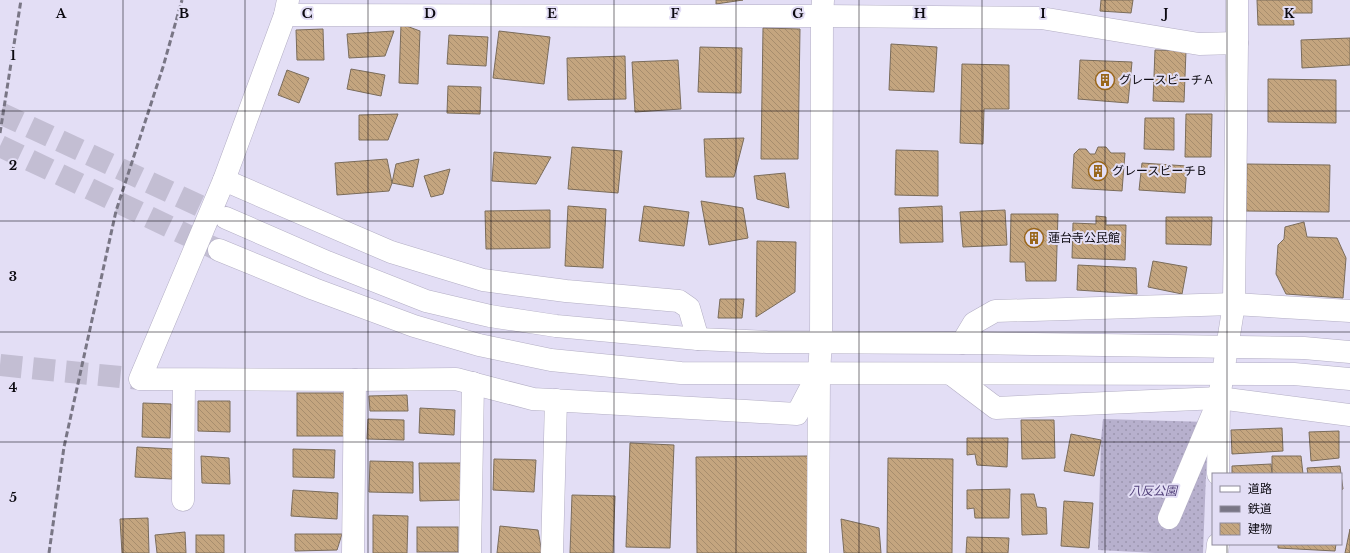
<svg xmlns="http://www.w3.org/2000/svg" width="1350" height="553" font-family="'Libre Baskerville','Noto Sans JP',serif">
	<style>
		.grass { fill: url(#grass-dots) }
		.building { fill: url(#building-back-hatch); stroke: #7a6c5b }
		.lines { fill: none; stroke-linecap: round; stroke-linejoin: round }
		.minor-tunnel { stroke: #c3bed3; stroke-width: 22; stroke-dasharray: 22 11; stroke-linecap: butt }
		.minor-casing { stroke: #b3aec4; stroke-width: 23 }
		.minor { stroke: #fff; stroke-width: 22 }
		.rail { stroke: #797685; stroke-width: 3; stroke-dasharray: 6 3; stroke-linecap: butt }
		.grid { fill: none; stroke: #0c0a11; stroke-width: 1; stroke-opacity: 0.55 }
		.labels { text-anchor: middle; stroke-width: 4; stroke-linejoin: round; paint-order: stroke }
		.poi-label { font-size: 12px; fill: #0c0a11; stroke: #e3def5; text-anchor: start }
		.park-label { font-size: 12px; font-style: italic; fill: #52417a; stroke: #e3def5 }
		.grid-label { font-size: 13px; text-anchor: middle; font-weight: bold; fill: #0c0a11; stroke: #e3def5; stroke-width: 4; stroke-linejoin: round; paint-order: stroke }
	</style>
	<defs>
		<pattern id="grass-dots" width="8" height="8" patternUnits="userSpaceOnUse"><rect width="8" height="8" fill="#b7b0cd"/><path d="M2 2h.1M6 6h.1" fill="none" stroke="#9c96af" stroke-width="1.8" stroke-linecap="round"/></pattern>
		<pattern id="building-back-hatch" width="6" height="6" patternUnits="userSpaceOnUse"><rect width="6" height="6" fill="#c4a57f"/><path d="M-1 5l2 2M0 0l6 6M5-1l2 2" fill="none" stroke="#a78d6d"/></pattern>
	</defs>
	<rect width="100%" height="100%" fill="#e3def5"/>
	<!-- grass -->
	<path class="grass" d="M1103 419 1208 422 1203 553H1155L1098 550 1101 440Z"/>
	<!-- building -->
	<g class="building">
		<path d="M716 0H743L716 4Z"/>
		<path d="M1101 0H1133L1131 13 1100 11Z"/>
		<path d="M1257 0H1312V13H1293L1294 25H1258Z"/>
		<path d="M401 24 420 31 418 84 399 83Z"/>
		<path d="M763 28 800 29 798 159H761Z"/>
		<path d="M323 29 324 60H297L296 30Z"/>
		<path d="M394 31 385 56 349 58 347 34Z"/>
		<path d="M499 31 550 37 544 84 493 78Z"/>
		<path d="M449 35 488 37 486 66 447 64Z"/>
		<path d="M1350 38V65L1302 68 1301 40Z"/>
		<path d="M891 44 937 47 934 92 889 90Z"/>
		<path d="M700 47 742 48 741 93 698 92Z"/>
		<path d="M1155 50 1186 51 1184 102 1153 101Z"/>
		<path d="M625 56 626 99 568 100 567 58Z"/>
		<path d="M678 60 681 109 635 112 632 62Z"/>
		<path d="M1080 60 1132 62 1128 103 1078 99Z"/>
		<path d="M962 64 1009 65V109H984L983 144 960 143Z"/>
		<path d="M351 69 385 75 381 96 347 89Z"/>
		<path d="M287 70 309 78 299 103 278 95Z"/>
		<path d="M1268 79 1336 80V123L1268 122Z"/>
		<path d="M448 86 481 87 480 114 447 113Z"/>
		<path d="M398 114 388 140H359V115Z"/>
		<path d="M1186 114H1212L1211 157H1185Z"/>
		<path d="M1145 118H1174V150L1144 149Z"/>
		<path d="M744 138 734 177H706L704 139Z"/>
		<path d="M572 147 622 151 618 193 568 189Z"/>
		<path d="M1098 147H1106L1111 153H1125L1122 191 1072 188 1074 154 1079 149H1086L1090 154H1095Z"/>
		<path d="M896 150 938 151V196L895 195Z"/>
		<path d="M494 152 551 157 536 184 492 181Z"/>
		<path d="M387 159 392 183 389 191 337 195 335 163Z"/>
		<path d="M419 159 413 187 392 183 396 164Z"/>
		<path d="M1142 163 1187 166 1185 193 1139 190Z"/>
		<path d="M1247 164 1330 165 1329 212 1246 211Z"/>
		<path d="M450 169 443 194 431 197 424 176Z"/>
		<path d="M785 173 789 208 757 199 754 176Z"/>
		<path d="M701 201 743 208 748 238 709 245Z"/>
		<path d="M568 206 606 209 603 268 565 266Z"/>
		<path d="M644 206 689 212 684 246 639 241Z"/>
		<path d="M942 206 943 242 900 243 899 208Z"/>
		<path d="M550 210V248L486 249 485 211Z"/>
		<path d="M1005 210 1007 245 963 247 960 212Z"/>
		<path d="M1011 214H1058L1056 281H1026L1025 262H1010Z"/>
		<path d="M1096 216 1106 217V225H1126L1125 260 1072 258 1073 223 1096 224Z"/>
		<path d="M1166 217H1212L1211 245 1166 244Z"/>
		<path d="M1304 222 1307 237 1337 238 1346 258 1343 298 1286 294 1276 274 1278 245 1284 239 1285 227Z"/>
		<path d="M757 241 796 242 795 292 756 317Z"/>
		<path d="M1153 261 1187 267 1182 294 1148 287Z"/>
		<path d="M1078 265 1136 268 1137 294 1077 290Z"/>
		<path d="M720 299H744L742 318H718Z"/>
		<rect x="297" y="393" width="47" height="43"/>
		<path d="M407 395 408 411H370L369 396Z"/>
		<path d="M198 401H230V432L198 431Z"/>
		<path d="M143 403 171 404 170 438 142 437Z"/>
		<path d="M420 408 455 410 454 435 419 433Z"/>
		<path d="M368 419 404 420V440L367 439Z"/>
		<path d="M1021 420H1054L1055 458 1022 459Z"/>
		<path d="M1282 428 1283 451 1232 454 1231 430Z"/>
		<path d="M1339 431V458L1311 461 1309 432Z"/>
		<path d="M1071 434 1101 440 1094 476 1064 471Z"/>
		<path d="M967 438H1008L1007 467 977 465 975 454 967 455Z"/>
		<path d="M630 443 674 445 670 548 626 547Z"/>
		<path d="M137 447 173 449 172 479 135 477Z"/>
		<path d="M293 449 335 450 334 478 293 477Z"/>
		<path d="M201 456 229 458 230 484 202 483Z"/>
		<path d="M809 456 810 553H697L696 457Z"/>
		<path d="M1272 456H1301L1303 474H1272Z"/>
		<path d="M888 458 953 459 952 553H887Z"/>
		<path d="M494 459 536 460 534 492 493 490Z"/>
		<path d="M370 461 413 462V493L369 492Z"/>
		<path d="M419 463H464V500L420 501Z"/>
		<path d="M1271 464 1272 474H1232V466Z"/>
		<path d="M1340 466 1341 474H1308L1307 468Z"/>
		<path d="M1341 475 1343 489 1341 490Z"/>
		<path d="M1010 489 1009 518H975L974 508 967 509V490Z"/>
		<path d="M293 490 338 493 337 519 291 516Z"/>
		<path d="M1021 494H1034L1037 507 1046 508 1047 534 1022 535Z"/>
		<path d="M572 495 615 496 613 553H570Z"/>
		<path d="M1064 501 1093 503 1089 548 1061 546Z"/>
		<path d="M373 515 408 516 407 553H373Z"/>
		<path d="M148 518 149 553H122L120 519Z"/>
		<path d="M841 519 879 528 881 553H844Z"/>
		<path d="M500 526 538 530 542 553H497Z"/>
		<rect x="417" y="527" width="41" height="25"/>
		<path d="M1350 529V553H1345Z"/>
		<path d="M185 532 186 553H157L155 535Z"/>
		<path d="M295 534H342L337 550 295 551Z"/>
		<rect x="196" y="535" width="28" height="18"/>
		<path d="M967 537 1009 538 1008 553H966Z"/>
		<path d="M1278 544H1336L1335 551 1278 548Z"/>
	</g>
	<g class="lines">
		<!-- minor-tunnel -->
		<g class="minor-tunnel">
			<path d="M0 113 226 218"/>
			<path d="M0 146 216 249"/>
			<path d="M0 365 140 379"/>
		</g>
		<!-- minor casing -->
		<g class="minor-casing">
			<g id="minor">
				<path d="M288 0 285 15 224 180 140 379 355 380 456 379 533 399 797 414 819 372"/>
				<path d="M285 15 822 16 1041 18 1199 44 1237 43"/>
				<path d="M224 180 391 252 483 280 566 291 679 301 689 308 698 339"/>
				<path d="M226 218 327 262 426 301 490 316 556 326 698 339 767 342 962 343 1304 348 1350 352"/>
				<path d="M219 250 314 289 414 326 479 345 551 360 681 373 1294 374 1350 379"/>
				<path d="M962 343 974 323 995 311 1234 304 1350 311"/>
				<path d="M951 374 996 408 1219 398 1350 415"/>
				<path d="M1218 474 1219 398 1234 304 1237 43V0"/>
				<path d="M183 500 184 380"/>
				<path d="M1169 518 1215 409"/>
				<path d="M353 553 355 380"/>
				<path d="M470 553 473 383"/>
				<path d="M552 553 556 400"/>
				<path d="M818 553 819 372 821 342 822 16 823 0"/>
				<path d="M1217 553 1218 544"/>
			</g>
		</g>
		<!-- minor -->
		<use href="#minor" class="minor"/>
		<!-- rail -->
		<g class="rail">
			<path d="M0 133 21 0"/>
			<path d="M49 553 64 447 116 211 163 67 182 0"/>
		</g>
	</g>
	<!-- grid -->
	<path class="grid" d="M123 0V553M245 0V553M368 0V553M491 0V553M614 0V553M736 0V553M859 0V553M982 0V553M1105 0V553M1227 0V474M0 111H1350M0 221H1350M0 332H1350M0 442H1350M1227 544V553"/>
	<!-- icons -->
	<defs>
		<g id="building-ring" transform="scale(1)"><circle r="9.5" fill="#e3def5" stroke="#99661b" stroke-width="1.5"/><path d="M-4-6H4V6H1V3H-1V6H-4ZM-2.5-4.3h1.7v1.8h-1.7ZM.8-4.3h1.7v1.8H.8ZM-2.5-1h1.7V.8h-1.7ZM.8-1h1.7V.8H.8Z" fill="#99661b"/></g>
	</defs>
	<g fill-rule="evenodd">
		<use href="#building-ring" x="1105" y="80"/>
		<use href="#building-ring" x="1098" y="171"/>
		<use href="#building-ring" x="1034" y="238"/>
	</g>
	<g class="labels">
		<!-- poi labels -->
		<g class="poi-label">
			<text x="1119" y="84">グレースビーチＡ</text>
			<text x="1112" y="175">グレースビーチＢ</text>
			<text x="1048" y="242">蓮台寺公民館</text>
		</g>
		<!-- park labels -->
		<g class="park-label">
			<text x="1153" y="495">八反公園</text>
		</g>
	</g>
	<g class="grid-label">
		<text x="61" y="18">A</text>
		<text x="184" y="18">B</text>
		<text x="307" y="18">C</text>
		<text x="430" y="18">D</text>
		<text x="552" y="18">E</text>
		<text x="675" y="18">F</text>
		<text x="798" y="18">G</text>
		<text x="920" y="18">H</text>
		<text x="1043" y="18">I</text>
		<text x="1166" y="18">J</text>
		<text x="1289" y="18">K</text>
		<text x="13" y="60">1</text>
		<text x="13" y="170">2</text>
		<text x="13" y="281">3</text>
		<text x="13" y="392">4</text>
		<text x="13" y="502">5</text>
	</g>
	<!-- legend -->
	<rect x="1212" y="473" width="130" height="72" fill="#e3def5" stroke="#8d899a"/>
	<rect x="1220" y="486" width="20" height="6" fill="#ffffff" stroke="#8d899a"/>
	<text x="1248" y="493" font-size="12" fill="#0c0a11">道路</text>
	<rect x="1220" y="506" width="20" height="6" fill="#797685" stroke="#8d899a"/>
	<text x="1248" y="513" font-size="12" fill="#0c0a11">鉄道</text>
	<rect x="1220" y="523" width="20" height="12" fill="url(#building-back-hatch)" stroke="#8d899a"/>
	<text x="1248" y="533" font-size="12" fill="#0c0a11">建物</text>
</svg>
